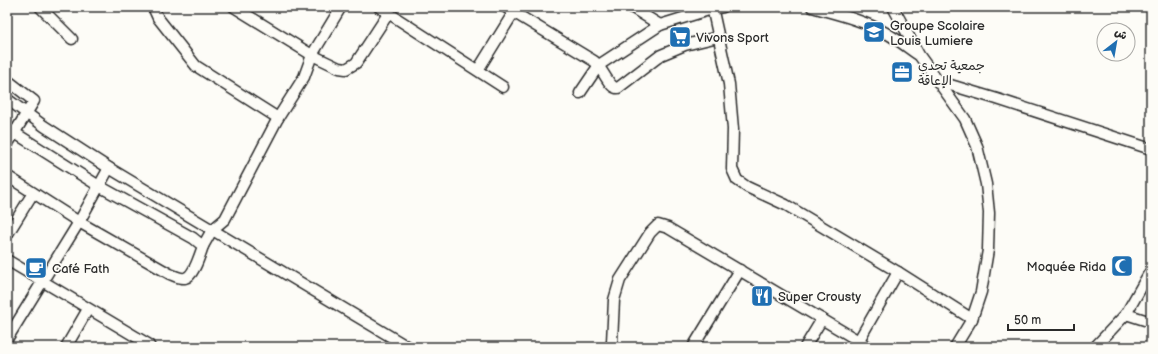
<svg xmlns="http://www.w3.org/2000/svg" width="1158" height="354" font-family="'Balsamiq Sans','Playpen Sans Arabic',sans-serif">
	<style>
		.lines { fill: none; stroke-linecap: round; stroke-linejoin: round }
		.minor-casing { stroke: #2b2b2b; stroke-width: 13 }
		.minor { stroke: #fdfcf7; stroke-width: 10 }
		.labels { text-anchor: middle; stroke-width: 3.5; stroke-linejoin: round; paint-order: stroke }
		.poi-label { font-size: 13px; fill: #2b2b2b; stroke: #fdfcf7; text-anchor: start }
	</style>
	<rect width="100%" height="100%" fill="#fdfcf7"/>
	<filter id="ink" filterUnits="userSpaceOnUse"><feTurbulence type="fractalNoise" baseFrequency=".025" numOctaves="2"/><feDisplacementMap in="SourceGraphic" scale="8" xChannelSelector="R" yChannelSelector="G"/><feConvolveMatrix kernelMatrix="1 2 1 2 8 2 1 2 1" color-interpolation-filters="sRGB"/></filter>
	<g filter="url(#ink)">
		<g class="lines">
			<!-- minor casing -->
			<g class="minor-casing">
				<g id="minor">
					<path d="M40 7 72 39"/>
					<path d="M153 7 158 18 196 66 278 118 304 77 312 55 341 7"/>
					<path d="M234 7 312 55 339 68 346 69 356 63 388 14"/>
					<path d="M379 7 503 87"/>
					<path d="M505 7 594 61C602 67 608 86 616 88H618L661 55 685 45 718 37"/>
					<path d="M631 7 660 25"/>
					<path d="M712 7 729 84 733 129 732 169 737 180 747 187 786 205 898 272 972 319"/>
					<path d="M812 7C837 14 863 20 886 33 897 39 907 47 917 54"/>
					<path d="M893 7 919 55 965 119 977 146 986 184 989 213 988 250 981 292 972 319 955 347"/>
					<path d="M478 70 517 7"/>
					<path d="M7 80 34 101 7 145"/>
					<path d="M937 81 997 99 1151 149"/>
					<path d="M580 93 599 65 660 25 712 9 723 7"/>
					<path d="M7 99 44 126 109 168 408 347"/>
					<path d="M7 128 99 186 193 238 203 246C200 254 194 276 185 278 180 279 175 276 170 274L79 222 7 176"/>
					<path d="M7 235 33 193"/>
					<path d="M203 246 212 230 225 219 278 118"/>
					<path d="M7 260 148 344 150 347"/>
					<path d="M1126 314 1151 322"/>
					<path d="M7 339 79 222 109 168"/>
					<path d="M612 342 614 300 620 280 650 233 658 225 668 228 869 347"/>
					<path d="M66 347 88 309"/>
					<path d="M693 347 740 270"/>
					<path d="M805 347 822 319"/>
					<path d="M855 347 898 272"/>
					<path d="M1095 347 1126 314 1151 270"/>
				</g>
			</g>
			<!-- minor -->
			<use href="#minor" class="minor"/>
		</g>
	</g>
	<!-- icons -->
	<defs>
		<g id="school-square" transform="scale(1.15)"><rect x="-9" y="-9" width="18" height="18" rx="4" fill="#1f6fb2" stroke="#fdfcf7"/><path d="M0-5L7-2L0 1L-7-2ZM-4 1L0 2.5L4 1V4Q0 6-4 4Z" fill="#fff"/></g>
		<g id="supermarket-square" transform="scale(1.15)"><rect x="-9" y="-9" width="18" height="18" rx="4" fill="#1f6fb2" stroke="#fdfcf7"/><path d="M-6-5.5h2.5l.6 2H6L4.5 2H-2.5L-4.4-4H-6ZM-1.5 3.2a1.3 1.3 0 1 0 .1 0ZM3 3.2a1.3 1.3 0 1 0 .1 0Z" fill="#fff"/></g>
		<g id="office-square" transform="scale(1.15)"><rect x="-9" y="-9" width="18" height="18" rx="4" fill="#1f6fb2" stroke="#fdfcf7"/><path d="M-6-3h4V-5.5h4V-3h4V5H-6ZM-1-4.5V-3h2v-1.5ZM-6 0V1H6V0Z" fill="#fff"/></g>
		<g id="mosque-square" transform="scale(1.15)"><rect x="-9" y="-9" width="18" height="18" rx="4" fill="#1f6fb2" stroke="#fdfcf7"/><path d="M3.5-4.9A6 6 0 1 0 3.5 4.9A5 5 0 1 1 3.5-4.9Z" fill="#fff"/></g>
		<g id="cafe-square" transform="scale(1.15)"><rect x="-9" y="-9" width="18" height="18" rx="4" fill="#1f6fb2" stroke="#fdfcf7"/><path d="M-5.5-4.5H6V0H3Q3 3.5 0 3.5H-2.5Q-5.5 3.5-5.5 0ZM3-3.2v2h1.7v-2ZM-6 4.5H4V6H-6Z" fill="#fff"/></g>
		<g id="restaurant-square" transform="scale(1.15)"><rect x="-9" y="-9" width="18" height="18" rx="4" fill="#1f6fb2" stroke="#fdfcf7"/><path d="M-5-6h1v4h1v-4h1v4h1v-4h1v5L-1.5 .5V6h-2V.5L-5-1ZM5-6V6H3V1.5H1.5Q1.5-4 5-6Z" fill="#fff"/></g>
	</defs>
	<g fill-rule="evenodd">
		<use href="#school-square" x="874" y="32"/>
		<use href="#supermarket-square" x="680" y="37"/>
		<use href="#office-square" x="902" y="72"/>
		<use href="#mosque-square" x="1122" y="266"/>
		<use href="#cafe-square" x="36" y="268"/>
		<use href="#restaurant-square" x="762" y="296"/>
	</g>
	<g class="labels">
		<!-- poi labels -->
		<g class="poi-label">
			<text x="890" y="30">Groupe Scolaire<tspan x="890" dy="15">Louis Lumiere</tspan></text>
			<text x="696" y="42">Vivons Sport</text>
			<text x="918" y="70">جمعية تحدي<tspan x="918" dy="15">الإعاقة</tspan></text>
			<text x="1106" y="271" text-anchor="end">Moquée Rida</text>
			<text x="52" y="273">Café Fath</text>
			<text x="778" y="301">Super Crousty</text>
		</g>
	</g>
	<!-- margin -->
	<rect width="1158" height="354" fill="none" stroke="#fdfcf7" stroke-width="24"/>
	<rect x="12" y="12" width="1134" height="330" fill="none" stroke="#2b2b2b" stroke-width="1.5" filter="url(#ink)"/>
	<!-- north arrow -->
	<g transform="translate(1116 42) rotate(31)"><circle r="19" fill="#fdfcf7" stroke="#a9a8a5"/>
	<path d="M0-3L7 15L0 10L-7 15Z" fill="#1f6fb2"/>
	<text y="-6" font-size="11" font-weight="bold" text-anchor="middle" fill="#2b2b2b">ش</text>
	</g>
	<!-- scale -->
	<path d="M1008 324v6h66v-6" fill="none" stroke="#2b2b2b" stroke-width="2"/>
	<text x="1014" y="324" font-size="12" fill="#2b2b2b" stroke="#fdfcf7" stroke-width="3" paint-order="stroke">50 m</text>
</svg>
